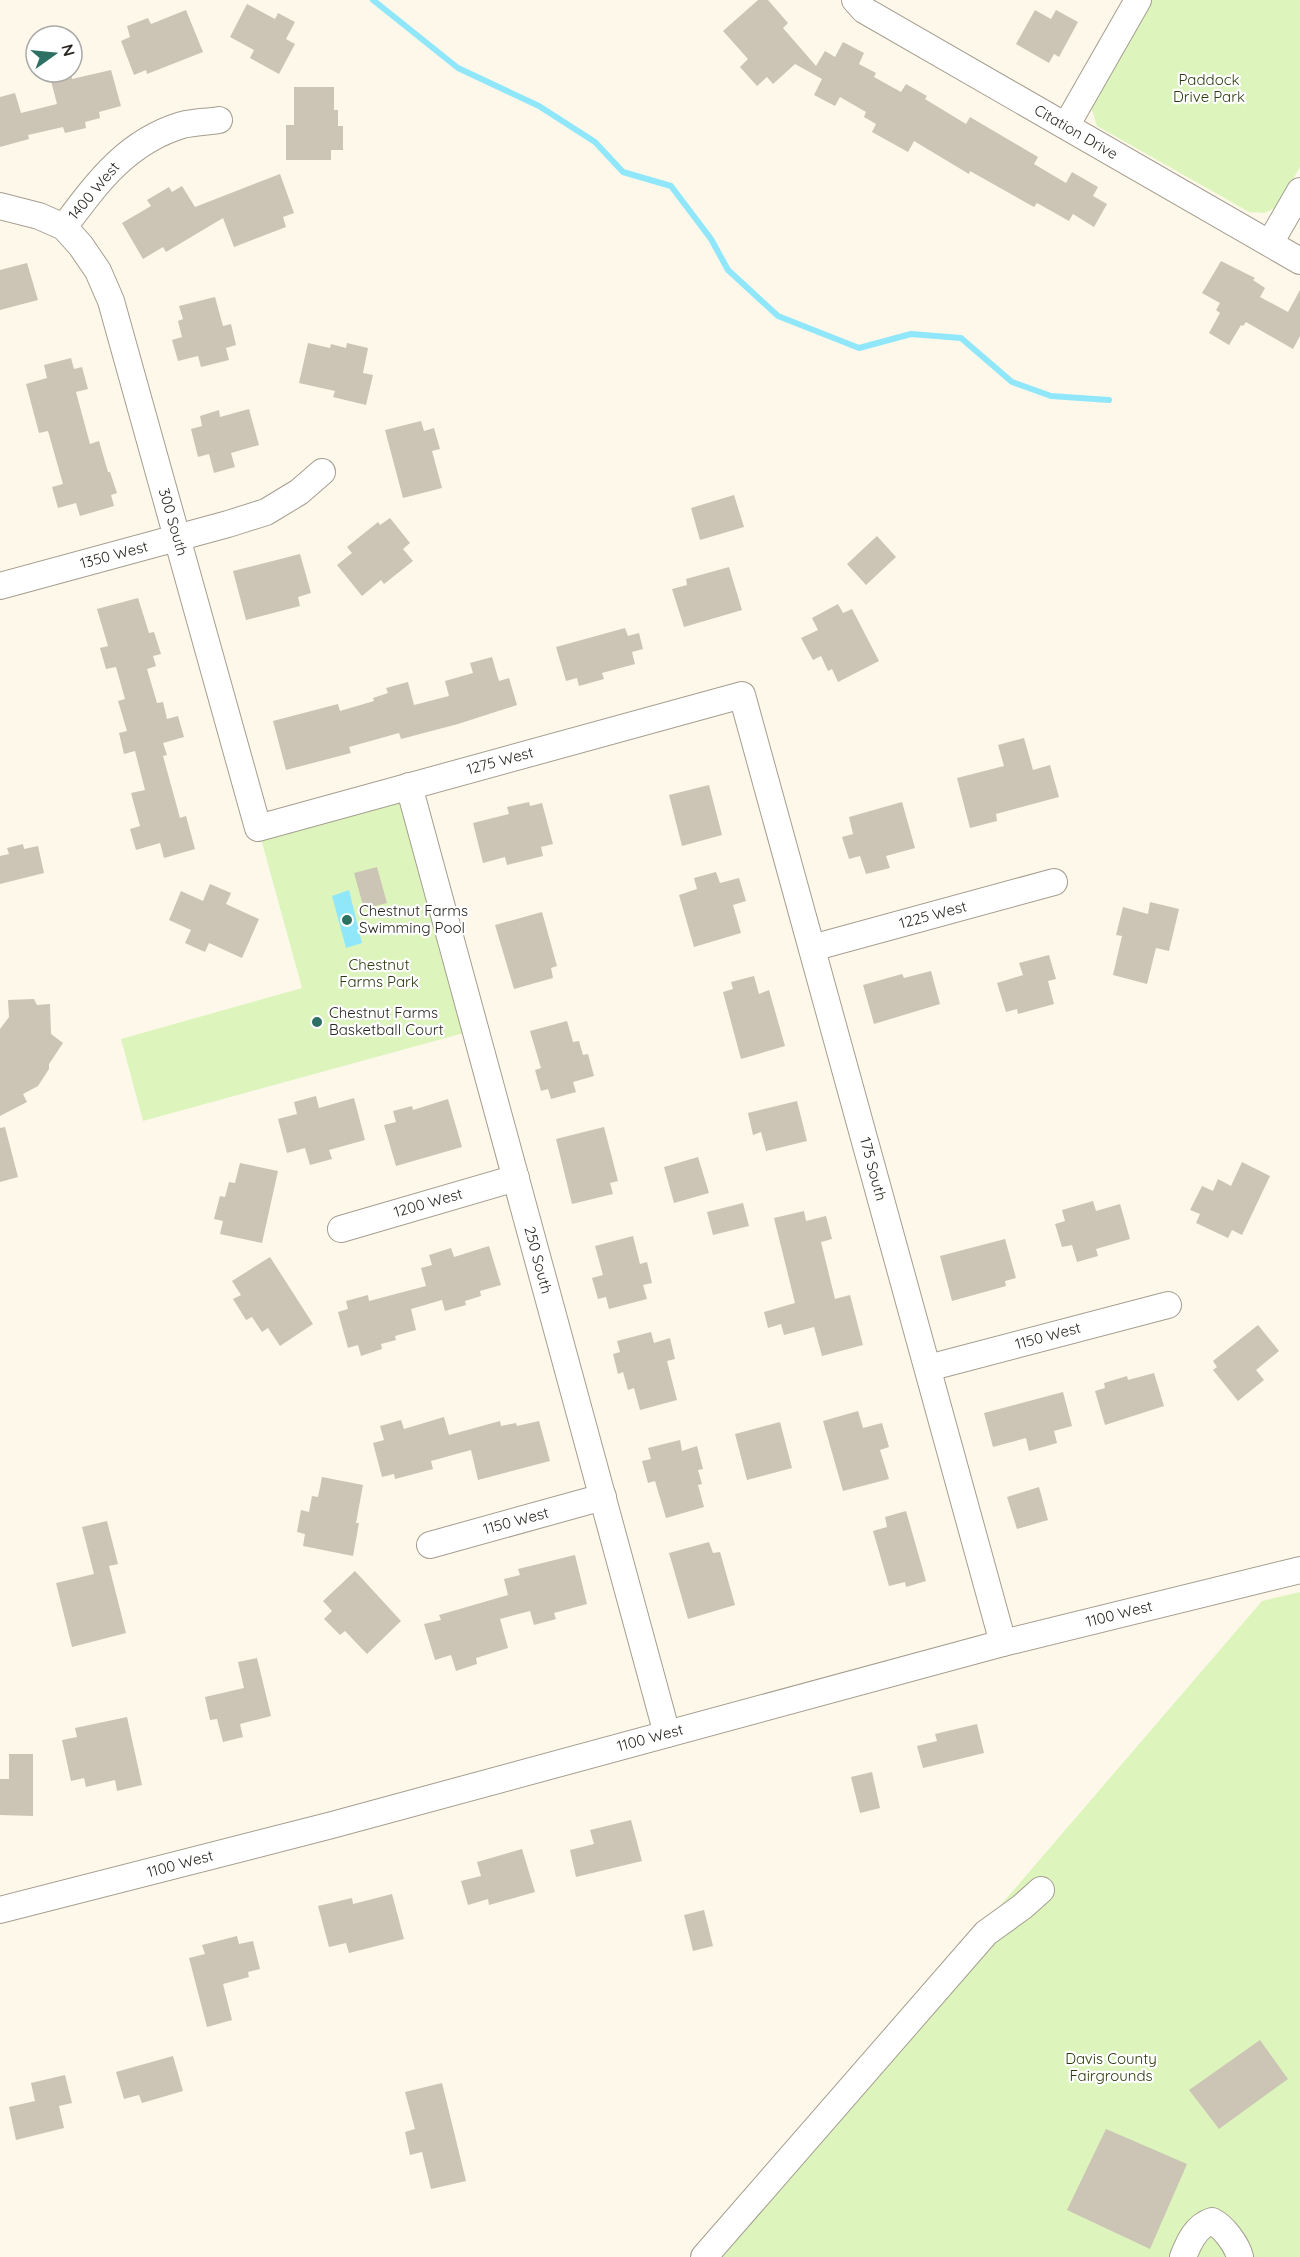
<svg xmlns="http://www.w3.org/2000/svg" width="1300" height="2257" font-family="Quicksand,sans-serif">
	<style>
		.green { fill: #ddf5bd }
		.water { fill: #91e7fa }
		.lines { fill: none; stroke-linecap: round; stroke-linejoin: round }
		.stream { stroke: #91e7fa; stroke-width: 6 }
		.building { fill: #ccc4b5 }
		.minor-casing { stroke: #a59e8f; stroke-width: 28 }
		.minor { stroke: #fff; stroke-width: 26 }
		.poi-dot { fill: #2c7164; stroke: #fff; stroke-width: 2 }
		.labels { text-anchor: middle; stroke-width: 4.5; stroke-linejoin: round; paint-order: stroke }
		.park-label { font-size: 15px; fill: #2b3a0d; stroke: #fff }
		.street-label { font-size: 15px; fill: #2a2721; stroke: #fff }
		.poi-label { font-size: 15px; fill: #2a2721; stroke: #fff; text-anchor: start }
	</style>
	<rect width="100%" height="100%" fill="#fef8eb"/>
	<!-- green -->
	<g class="green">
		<path d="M1147 0H1300V167L1278 206 1265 213 1249 212 1097 126 1089 101Z"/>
		<path d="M409 786 475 1030 143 1121 121 1039 302 988 258 828Z"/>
		<path d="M1300 1592V2257H698L1262 1601Z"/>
	</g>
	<!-- water -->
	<path class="water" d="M349 890 362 943 346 948 332 896Z"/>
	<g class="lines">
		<!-- stream -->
		<path class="stream" d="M373 0 458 68 539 106 595 142 623 172 671 186 711 239 728 270 778 316 859 348 911 334 961 338 1012 382 1051 396 1109 400"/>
	</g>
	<!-- building -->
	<g class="building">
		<path d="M758 0H768L788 23 783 28 816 66 825 51 835 57 843 42 864 53 859 64 876 73 874 77 901 92 906 84 927 96 925 99 966 124 970 117 1038 157 1034 164 1066 183 1072 172 1098 187 1093 196 1107 204 1094 227 1073 214 1069 221 1037 203 1034 207 970 171 969 174 914 141 908 152 872 132 876 124 864 117 866 112 840 97 835 106 814 95 822 79 795 64 773 84 767 77 757 86 740 67 748 59 723 31Z"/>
		<path d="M247 4 275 19 278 13 295 22 286 39 295 44 279 74 250 58 254 50 230 37Z"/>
		<path d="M186 10 203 52 147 74 146 70 134 75 121 41 130 37 127 26 148 18 151 24Z"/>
		<path d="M1035 10 1051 19 1056 10 1078 22 1059 57 1054 54 1049 63 1016 44Z"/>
		<path d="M111 70 121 106 99 112 100 118 85 122 86 128 65 133 63 127 28 135 29 139 0 147V97L15 93 21 113 57 104 50 77 71 72 72 79Z"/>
		<path d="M294 87H334V110H338V126H343V150H331V160H286V125H294Z"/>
		<path d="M280 174 294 213 283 217 286 227 234 247 223 218 166 252 163 247 143 259 122 223 151 206 147 200 169 187 172 192 182 186 195 207Z"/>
		<path d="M1221 261 1255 278 1253 280 1265 288 1260 297 1288 312 1300 290V336L1293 349 1246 322 1243 326 1241 325 1229 345 1209 333 1220 313 1216 310 1220 303 1202 293Z"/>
		<path d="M27 263 38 300 0 310V270Z"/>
		<path d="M215 297 223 326 231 324 236 345 226 348 229 360 201 367 198 356 178 361 172 340 182 337 178 321 183 319 179 306Z"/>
		<path d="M308 343 330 348 331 344 346 348 347 343 368 348 363 373 373 375 366 405 333 397 335 391 299 383Z"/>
		<path d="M71 358 74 369 82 367 88 389 76 392 90 444 99 441 108 472H110L117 493 111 495 114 506 80 516 76 503 58 508 52 487 63 484 48 431 39 433 26 384 47 378 44 365Z"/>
		<path d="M249 409 259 445 231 453 235 467 214 473 209 454 198 457 191 429 202 426 200 416 219 410 220 417Z"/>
		<path d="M421 421 424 431 434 428 440 449 432 451 442 488 403 498 385 430Z"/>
		<path d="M734 495 744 527 700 540 691 508Z"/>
		<path d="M390 518 410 543 403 549 413 561 384 584 381 580 362 596 337 565 352 553 347 547 378 522 380 525Z"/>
		<path d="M877 536 896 557 866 585 847 564Z"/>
		<path d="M300 554 311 593 298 597 300 606 246 620 233 571Z"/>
		<path d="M729 567 742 610 684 627 672 589 687 585 686 579Z"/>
		<path d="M138 598 149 633 154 632 161 654 153 656 156 666 147 669 157 703 163 702 167 719 178 716 184 737 163 743 167 755 163 756 180 818 186 816 195 849 164 858 160 843 136 850 130 829 140 826 131 793 145 790 135 751 124 754 119 733 127 731 118 701 125 699 116 667 106 669 100 648 108 646 97 609Z"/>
		<path d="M838 604 843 613 852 609 879 661 838 682 832 669 828 671 821 656 813 660 801 638 818 630 812 618Z"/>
		<path d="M625 628 628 636 639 633 643 649 632 652 635 664 602 673 604 679 579 686 577 678 566 681 556 647Z"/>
		<path d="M492 657 499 681 509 678 517 705 458 724 401 739 399 733 349 747 351 753 286 770 273 721 338 704 340 711 374 701 373 698 388 693 386 688 408 682 414 705 449 696 445 681 473 673 470 663Z"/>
		<path d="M1024 738 1033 770 1050 765 1059 797 996 814 997 821 970 828 957 778 1004 766 998 745Z"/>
		<path d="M709 785 722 835 682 846 669 795Z"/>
		<path d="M529 802 530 806 542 803 553 844 541 847 543 856 507 865 505 857 483 863 473 823 509 814 507 807Z"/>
		<path d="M902 802 915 848 886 856 890 868 866 874 860 856 849 859 842 837 853 834 849 817Z"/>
		<path d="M23 844 24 849 38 846 44 873 0 884V856L9 854 7 848Z"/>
		<path d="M377 867 387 903 364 909 354 873Z"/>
		<path d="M716 872 720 883 739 878 746 901 733 905 741 933 694 947 679 895 697 889 694 878Z"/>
		<path d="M210 884 231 893 226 904 259 919 242 958 209 943 205 952 185 943 191 930 169 920 181 891 203 901Z"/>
		<path d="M1150 902 1179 909 1169 951 1156 948 1147 984 1113 975 1122 936 1116 935 1123 907 1148 914Z"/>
		<path d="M542 912 557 966 551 968 553 978 514 989 495 925Z"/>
		<path d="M1049 955 1056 979 1048 981 1054 1004 1018 1014 1017 1009 1006 1012 997 983 1023 975 1019 963Z"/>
		<path d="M931 971 940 1004 874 1024 863 985 902 974 904 978Z"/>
		<path d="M754 976 759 994 769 990 785 1046 741 1059 723 992 733 989 731 982Z"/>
		<path d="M34 999 37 1005 50 1004 51 1034 63 1043 49 1064V1069L38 1086 23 1094 27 1102 0 1116V1029L9 1017 8 1000Z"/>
		<path d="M567 1021 573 1042 579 1041 583 1055 588 1054 594 1076 573 1082 576 1092 551 1099 548 1089 541 1091 535 1070 541 1068 530 1031Z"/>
		<path d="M316 1096 319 1108 354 1098 365 1140 329 1150 332 1159 310 1165 305 1148 287 1153 278 1119 297 1114 294 1102Z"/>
		<path d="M448 1099 462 1147 396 1166 384 1125 396 1122 393 1111 412 1106 413 1110Z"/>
		<path d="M797 1101 807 1141 766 1151 761 1132 753 1135 748 1113Z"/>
		<path d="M5 1127 18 1177 0 1182V1128Z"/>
		<path d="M604 1127 618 1181 610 1183 613 1194 572 1204 556 1139Z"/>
		<path d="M698 1157 709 1193 674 1203 664 1167Z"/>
		<path d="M1242 1162 1270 1176 1242 1235 1232 1230 1228 1238 1196 1223 1200 1214 1190 1210 1202 1186 1213 1191 1218 1179 1231 1186Z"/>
		<path d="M240 1163 278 1171 262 1243 220 1234 223 1221 214 1219 220 1196 225 1197 229 1182 235 1183Z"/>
		<path d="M1093 1201 1096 1211 1120 1204 1130 1239 1096 1249 1098 1256 1077 1262 1072 1245 1062 1247 1055 1224 1065 1221 1062 1210Z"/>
		<path d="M743 1203 749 1226 713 1235 707 1212Z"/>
		<path d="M804 1211 806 1221 826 1216 832 1239 821 1242 835 1299 850 1295 863 1345 822 1356 814 1327 784 1335 781 1324 768 1328 764 1312 795 1303 774 1218Z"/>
		<path d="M633 1236 640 1264 647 1262 652 1283 643 1285 647 1299 609 1309 606 1297 598 1299 592 1278 603 1275 595 1246Z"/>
		<path d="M1005 1239 1016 1278 1005 1281 1006 1286 952 1301 940 1256Z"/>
		<path d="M489 1246 501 1285 480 1291 481 1296 465 1301 466 1305 445 1311 442 1300 411 1309 416 1330 395 1336 396 1340 381 1344 382 1349 361 1356 358 1345 348 1348 338 1312 348 1309 346 1301 368 1295 369 1301 426 1286 421 1268 432 1265 429 1255 451 1248 454 1257Z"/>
		<path d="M270 1257 313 1324 280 1346 268 1328 262 1332 252 1317 246 1320 233 1299 241 1295 232 1281Z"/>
		<path d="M1258 1325 1279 1351 1256 1370 1264 1380 1238 1401 1213 1370 1217 1367 1213 1361Z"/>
		<path d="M651 1332 654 1343 670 1338 675 1359 667 1361 677 1400 640 1410 634 1388 628 1390 623 1372 618 1374 613 1354 620 1352 617 1341Z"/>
		<path d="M1154 1373 1164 1406 1105 1425 1095 1391 1105 1388 1104 1383 1127 1376 1128 1380Z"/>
		<path d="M1063 1392 1072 1426 1054 1431 1057 1443 1029 1451 1026 1438 993 1447 984 1413Z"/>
		<path d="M858 1411 863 1428 882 1423 889 1447 880 1450 889 1479 843 1491 823 1421Z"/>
		<path d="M444 1417 449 1435 500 1421 501 1426 516 1423 517 1426 539 1421 550 1461 478 1480 471 1450 431 1461 433 1469 395 1479 394 1474 382 1477 373 1443 384 1440 380 1426 401 1420 404 1429Z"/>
		<path d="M780 1422 792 1468 747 1480 735 1434Z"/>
		<path d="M680 1440 682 1451 697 1446 703 1469 698 1470 702 1484 698 1485 704 1507 666 1518 655 1481 648 1483 642 1461 651 1459 648 1448Z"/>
		<path d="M322 1477 363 1485 356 1523H359L353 1556 303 1546 305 1534 297 1532 301 1510 309 1512 312 1496 318 1497Z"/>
		<path d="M1039 1487 1048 1520 1017 1529 1007 1497Z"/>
		<path d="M906 1511 926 1581 906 1587 905 1582 889 1586 873 1531 887 1527 885 1517Z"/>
		<path d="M107 1521 118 1564 109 1566 126 1633 72 1647 56 1583 94 1574 82 1527Z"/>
		<path d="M709 1542 713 1553 720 1552 735 1605 688 1619 669 1553Z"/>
		<path d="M575 1555 587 1604 554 1613 556 1619 534 1625 530 1611 500 1619 508 1648 476 1658 477 1664 456 1671 451 1655 435 1660 424 1624 441 1620 439 1615 508 1595 504 1579 520 1575 518 1569Z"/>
		<path d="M355 1571 401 1621 367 1654 345 1631 340 1635 324 1619 332 1611 323 1601Z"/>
		<path d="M257 1658 271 1716 240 1724 243 1737 223 1742 217 1719 210 1720 205 1697 244 1688 238 1662Z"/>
		<path d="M127 1717 142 1785 117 1791 115 1780 86 1787 84 1778 71 1781 62 1740 77 1737 75 1728Z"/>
		<path d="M977 1724 984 1753 923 1768 917 1746 937 1741 935 1734Z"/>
		<path d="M9 1754H33V1816L0 1815V1779H9Z"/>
		<path d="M872 1772 880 1808 860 1813 851 1777Z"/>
		<path d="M631 1820 642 1861 576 1877 570 1850 594 1844 590 1830Z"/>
		<path d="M522 1849 535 1892 489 1905 488 1899 468 1905 461 1881 481 1876 477 1862Z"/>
		<path d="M392 1894 404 1939 349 1953 346 1943 329 1947 318 1906 352 1898 353 1904Z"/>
		<path d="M704 1910 713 1946 693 1951 684 1915Z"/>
		<path d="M237 1936 239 1944 253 1941 260 1969 248 1972 249 1977 223 1984 232 2020 207 2027 189 1958 205 1954 202 1945Z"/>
		<path d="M1260 2040 1288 2079 1219 2129 1189 2090Z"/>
		<path d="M173 2056 183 2091 142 2103 139 2095 124 2099 116 2072Z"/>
		<path d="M65 2075 72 2103 59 2106 64 2128 16 2140 9 2107 35 2101 31 2083Z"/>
		<path d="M442 2083 466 2181 431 2189 422 2152 410 2155 405 2132 415 2129 405 2092Z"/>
		<path d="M1106 2129 1187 2164 1150 2249 1067 2210Z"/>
	</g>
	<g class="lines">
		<!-- minor casing -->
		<g class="minor-casing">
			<g id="minor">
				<path d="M855 0 864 10 1300 261"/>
				<path d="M1066 126 1138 0"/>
				<path d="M0 206 39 216 64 227 81 246 98 271 111 301 258 828 742 695 1003 1643"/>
				<path d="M64 227C97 183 126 142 182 125 194 122 207 122 219 120"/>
				<path d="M1270 243 1300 191"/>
				<path d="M0 586 228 524 266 512 299 492 322 472"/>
				<path d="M409 786 667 1734"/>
				<path d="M812 948 1054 882"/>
				<path d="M341 1229 516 1178"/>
				<path d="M928 1368 1168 1305"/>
				<path d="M430 1545 603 1497"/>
				<path d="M0 1910 332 1825 1003 1643 1300 1570"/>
				<path d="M704 2257 986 1933 1022 1907 1041 1890"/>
				<path d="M1183 2257C1189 2242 1196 2226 1212 2221 1224 2227 1237 2245 1240 2257"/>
			</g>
		</g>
		<!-- minor -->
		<use href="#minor" class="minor"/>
	</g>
	<!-- markers -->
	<g class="poi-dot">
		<circle cx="347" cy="920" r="6"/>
		<circle cx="317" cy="1022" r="6"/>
	</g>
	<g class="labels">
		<!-- park labels -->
		<g class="park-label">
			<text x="1209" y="85">Paddock<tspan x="1209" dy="17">Drive Park</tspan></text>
			<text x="379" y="970">Chestnut<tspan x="379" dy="17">Farms Park</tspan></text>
			<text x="1111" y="2064">Davis County<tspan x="1111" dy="17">Fairgrounds</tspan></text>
		</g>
		<!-- street labels -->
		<g class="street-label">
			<text transform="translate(1076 132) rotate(30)" y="5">Citation Drive</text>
			<text transform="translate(94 191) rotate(-50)" y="5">1400 West</text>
			<text transform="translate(173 522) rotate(74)" y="5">300 South</text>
			<text transform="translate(114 555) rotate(-15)" y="5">1350 West</text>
			<text transform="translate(500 761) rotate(-15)" y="5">1275 West</text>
			<text transform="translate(933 915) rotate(-15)" y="5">1225 West</text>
			<text transform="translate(873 1169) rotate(75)" y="5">175 South</text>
			<text transform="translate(428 1203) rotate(-16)" y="5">1200 West</text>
			<text transform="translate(538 1260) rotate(75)" y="5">250 South</text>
			<text transform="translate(1048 1336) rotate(-15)" y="5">1150 West</text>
			<text transform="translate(516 1521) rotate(-15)" y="5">1150 West</text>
			<text transform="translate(1119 1614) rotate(-14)" y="5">1100 West</text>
			<text transform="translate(650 1738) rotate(-15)" y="5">1100 West</text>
			<text transform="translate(180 1864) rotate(-15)" y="5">1100 West</text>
		</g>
		<!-- poi labels -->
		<g class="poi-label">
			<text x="359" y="916">Chestnut Farms<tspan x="359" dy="17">Swimming Pool</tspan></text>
			<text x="329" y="1018">Chestnut Farms<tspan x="329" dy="17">Basketball Court</tspan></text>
		</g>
	</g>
	<!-- north arrow -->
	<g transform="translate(54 54) rotate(75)"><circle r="28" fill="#ffffff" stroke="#aaa9a6" stroke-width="1.5"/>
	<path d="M0-4.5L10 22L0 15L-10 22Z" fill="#2c7164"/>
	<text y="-9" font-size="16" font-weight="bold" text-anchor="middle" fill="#2a2721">N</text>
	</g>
</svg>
